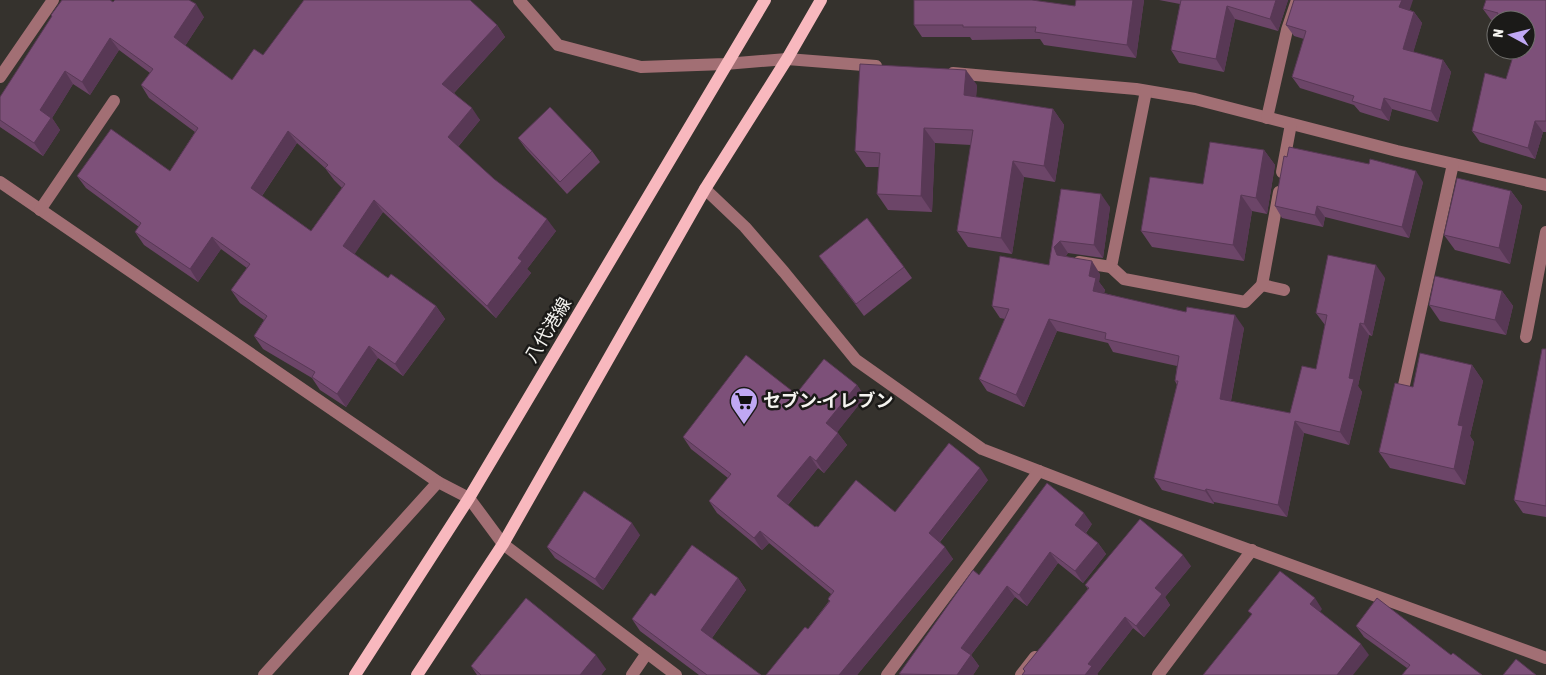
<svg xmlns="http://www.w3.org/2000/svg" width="1546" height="675" font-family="'Asap Condensed','Noto Sans JP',sans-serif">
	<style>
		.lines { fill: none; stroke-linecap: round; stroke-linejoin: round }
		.minor { stroke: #a26f74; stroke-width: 12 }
		.major { stroke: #f8b8be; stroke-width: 12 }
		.wall { fill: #6c4568; fill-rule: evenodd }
		.shaded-wall { fill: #583855 }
		.building { fill: #7d5079; stroke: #583855; fill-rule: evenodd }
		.labels { text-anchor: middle; stroke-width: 5; stroke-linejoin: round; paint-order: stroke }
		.street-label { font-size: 18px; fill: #f5f4f0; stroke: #1b1a18 }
		.poi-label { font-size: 18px; font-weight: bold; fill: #f5f4f0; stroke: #1b1a18; text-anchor: start }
	</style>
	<rect width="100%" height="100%" fill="#35322d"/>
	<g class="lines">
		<!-- minor -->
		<g class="minor">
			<path d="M519 0 558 45 641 67 725 64 787 59 876 66"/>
			<path d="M953 73 1136 89 1195 99 1397 151 1546 185"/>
			<path d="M0 77 53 0"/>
			<path d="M1146 91 1111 267 1124 279 1245 302 1262 285 1284 290"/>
			<path d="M1267 118 1287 30 1297 0"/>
			<path d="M1282 172 1291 124"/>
			<path d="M0 182 438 482 469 498 503 544 676 675"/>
			<path d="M705 189 745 227 784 272 856 360 982 449 1148 513 1546 658"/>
			<path d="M40 210 114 101"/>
			<path d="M1079 262 1111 267"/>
			<path d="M1262 285 1279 192"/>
			<path d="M1526 337 1546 232"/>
			<path d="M1404 385 1453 164"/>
			<path d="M264 675 438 482"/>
			<path d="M632 675 647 653"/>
			<path d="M887 675 1039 471"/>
			<path d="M1021 675 1035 657"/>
			<path d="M1158 675 1252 550"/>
		</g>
		<!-- major -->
		<g class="major">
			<path d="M355 675 469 498 765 0"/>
			<path d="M417 675 503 544 705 189 787 59 821 0"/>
		</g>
	</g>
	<!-- wall -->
	<g class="wall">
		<path d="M1144 0 1136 58 1044 45 1040 39 972 40 970 37H922L914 25 1075 6Z"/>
		<path d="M1159 0H1288L1278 31 1235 19 1224 72 1179 63 1171 50 1180 4Z"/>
		<path d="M1546 0V132H1543L1535 159 1480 142 1472 131 1506 79 1526 20H1496V21L1491 20 1483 9Z"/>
		<path d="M113 2 204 17 185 46 232 80 263 55 497 25 505 37 454 93 480 120 458 147 494 179 556 231 527 269 531 273 496 318 383 212 354 254 388 278 436 306 445 319 403 376 378 358 346 407 320 390 312 378 263 349 254 336 264 320 240 303 231 290 247 268 221 249 198 282 144 245 135 232 139 227 86 188 77 176 170 171 195 132 149 98 141 85 150 73 119 50 90 95 73 84 52 118 60 130 43 156 0 127V97L52 17 51 15ZM297 143 325 168 334 180 342 188 311 231 262 196Z"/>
		<path d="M1410 10 1414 12 1422 23 1413 52 1443 60 1451 72 1438 122 1392 109 1389 121 1360 112 1354 105 1300 88 1292 77 1304 39 1294 36 1286 25Z"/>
		<path d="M977 85 976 97 1053 109 1064 125 1055 182 1024 177 1012 254 968 247 957 231 971 145 935 143 932 212 888 210 877 194 879 167H866L855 151Z"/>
		<path d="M518 138 592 151 600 162 567 194 526 149Z"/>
		<path d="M1264 150 1275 165 1267 214 1252 211 1244 261 1152 247 1141 231 1203 184Z"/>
		<path d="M1423 182 1409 238 1325 217 1323 227 1282 218 1275 206Z"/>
		<path d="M1061 189 1110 207 1103 258 1068 253 1066 256 1100 274 1099 282 1105 290 1104 293 1244 328 1231 401 1290 413 1316 369 1325 325 1316 313 1385 278 1372 336 1369 335 1358 386 1362 392 1349 445 1304 433 1287 517 1214 502V504L1162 490 1154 478 1177 385 1175 381 1177 366 1113 352 1108 343 1057 331 1024 407 987 391 979 379 1005 319 1000 318 992 306 1049 265Z"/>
		<path d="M1511 191 1522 206 1510 264 1455 250 1444 235Z"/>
		<path d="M819 256 904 267 912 278 864 316Z"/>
		<path d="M1502 291 1513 306 1506 335 1440 321 1429 305Z"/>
		<path d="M1546 349V517L1523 513 1514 500Z"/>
		<path d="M1472 365 1483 381 1470 436 1474 442 1465 485 1390 468 1379 452 1413 387Z"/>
		<path d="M857 385 865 397 837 432 847 445 824 473 818 468 788 505 815 527 895 512 988 480 940 542 953 559 857 675H766L808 629 829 601 828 599 831 594 769 543 762 550 717 513 709 501 728 478 691 449 683 437 796 394Z"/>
		<path d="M1092 524 1086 533 1098 543 1106 554 1083 583 1058 563 1027 606 1015 597 971 655 979 666 973 675H900L979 575Z"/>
		<path d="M640 535 603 590 555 558 547 547Z"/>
		<path d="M1191 566 1165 597 1170 605 1144 637 1133 628 1097 674 1098 675H1022L1025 671 1023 669 1088 589 1085 585Z"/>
		<path d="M738 578 746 590 712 638 761 675H699L640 631 632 619 655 596Z"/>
		<path d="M1356 626 1451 655 1407 668 1364 637Z"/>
		<path d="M471 666 606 669 601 675H477Z"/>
	</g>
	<!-- shaded-wall -->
	<g class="shaded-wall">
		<path d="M1133 0H1144L1136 58 1127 45Z"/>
		<path d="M1276 0H1288L1278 31 1270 19Z"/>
		<path d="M1402 0H1413L1407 18 1399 7Z"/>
		<path d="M196 4 204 17 183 49 174 37Z"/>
		<path d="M1227 6 1235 19 1224 72 1216 59Z"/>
		<path d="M1414 12 1422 23 1411 60 1403 49Z"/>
		<path d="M497 25 505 37 451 96 442 84Z"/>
		<path d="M110 38 119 50 90 95 82 82Z"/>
		<path d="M1443 60 1451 72 1438 122 1431 111Z"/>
		<path d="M966 70 977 85 975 111 964 95Z"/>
		<path d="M65 71 73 84 52 118 60 130 43 156 34 143 40 110Z"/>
		<path d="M1384 98 1392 109 1389 121 1381 110Z"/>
		<path d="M472 108 480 120 456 149 448 137Z"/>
		<path d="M1053 109 1064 125 1055 182 1044 166Z"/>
		<path d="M1535 121 1543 132 1535 159 1528 148Z"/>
		<path d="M924 128 935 143 932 212 921 196Z"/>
		<path d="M288 131 297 143 259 200 251 188Z"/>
		<path d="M1264 150 1275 165 1267 214 1256 198Z"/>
		<path d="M1013 161 1024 177 1012 254 1001 238Z"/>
		<path d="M1416 171 1423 182 1409 238 1402 227Z"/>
		<path d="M1511 191 1522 206 1510 264 1499 248Z"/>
		<path d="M1101 194 1110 207 1103 258 1094 245Z"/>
		<path d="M1241 195 1252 211 1244 261 1233 245Z"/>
		<path d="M374 200 383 212 352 258 343 246Z"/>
		<path d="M1317 206 1325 217 1323 227 1315 215Z"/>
		<path d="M547 219 556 231 527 269 531 273 496 318 487 306 518 258Z"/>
		<path d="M212 237 221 249 198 282 190 269Z"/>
		<path d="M1060 241 1068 253 1063 259 1057 255 1054 247Z"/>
		<path d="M1092 261 1100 274 1099 282 1105 290 1102 303 1093 291 1089 276Z"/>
		<path d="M1376 265 1385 278 1372 336 1364 324Z"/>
		<path d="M1502 291 1513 306 1506 335 1495 320Z"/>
		<path d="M436 306 445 319 403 376 395 364Z"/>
		<path d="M1235 315 1244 328 1229 411 1220 399Z"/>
		<path d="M1049 319 1057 331 1024 407 1016 395Z"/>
		<path d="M1360 323 1369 335 1358 386 1362 392 1349 445 1340 432 1349 378Z"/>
		<path d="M369 346 378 358 346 407 337 394Z"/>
		<path d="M1472 365 1483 381 1470 436 1474 442 1465 485 1454 469 1458 425Z"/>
		<path d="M857 385 865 397 835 435 826 423Z"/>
		<path d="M1295 421 1304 433 1287 517 1278 505Z"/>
		<path d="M838 433 847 445 824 473 816 461Z"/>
		<path d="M810 456 818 468 785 508 777 496Z"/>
		<path d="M980 468 988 480 937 545 929 533Z"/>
		<path d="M1206 489 1214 502V504L1205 491Z"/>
		<path d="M1084 513 1092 524 1083 536 1075 525Z"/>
		<path d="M632 523 640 535 603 590 595 579Z"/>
		<path d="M760 531 769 543 762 550 754 538Z"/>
		<path d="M1098 543 1106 554 1083 583 1075 571Z"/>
		<path d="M945 547 953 559 857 675H839Z"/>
		<path d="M1050 552 1058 563 1027 606 1019 595Z"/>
		<path d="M1183 555 1191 566 1165 597 1170 605 1144 637 1136 626 1155 588Z"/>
		<path d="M738 578 746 590 709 642 701 630Z"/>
		<path d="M1007 586 1015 597 971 655 979 666 973 675H957L961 648Z"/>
		<path d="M1315 598 1322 609 1318 615 1310 604Z"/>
		<path d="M1125 617 1133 628 1097 674 1098 675H1085L1088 664Z"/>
		<path d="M1361 644 1369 655 1353 675H1337Z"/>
		<path d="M596 655 606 669 601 675H580Z"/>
	</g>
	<!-- building -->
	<g class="building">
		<path d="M62 0H110L113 2 115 0H189L196 4 174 37 232 80 254 49 263 55 304 0H470L497 25 442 84 472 108 448 137 494 179 547 219 518 258 522 261 487 306 374 200 343 246 388 278 391 274 436 306 395 364 369 346 337 394 312 377 315 372 254 336 267 316 231 290 250 264 212 237 190 269 135 232 141 223 77 176 111 129 170 171 198 128 141 85 153 69 110 38 82 82 65 71 40 110 51 118 34 143 0 120V97L52 16 51 15ZM288 131 328 165 325 168 345 184 311 231 251 188Z"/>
		<path d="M914 0H1032L1075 6 1076 0H1133L1127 45 1035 32 1036 27H963V25H914Z"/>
		<path d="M1181 0H1276L1270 19 1227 6 1216 59 1171 50Z"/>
		<path d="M1294 0H1402L1399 7 1414 12 1403 49 1443 60 1431 111 1384 98 1381 110 1352 101 1354 96 1292 77 1306 31 1286 25Z"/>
		<path d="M1486 0H1546V121H1535L1528 148 1472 131 1485 73 1506 79 1515 50H1526V20H1497L1498 13 1483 9Z"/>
		<path d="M860 64 966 70 964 95 1053 109 1044 166 1013 161 1001 238 957 231 973 130 924 128 921 196 877 194 880 153 855 151Z"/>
		<path d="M550 107 592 151 560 182 518 138Z"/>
		<path d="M1210 142 1264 150 1256 198 1241 195 1233 245 1141 231 1150 177 1203 184Z"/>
		<path d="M1289 147 1369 164 1370 159 1416 171 1402 227 1317 206 1315 215 1275 206 1284 156 1287 157Z"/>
		<path d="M1457 178 1511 191 1499 248 1444 235Z"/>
		<path d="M1061 189 1101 194 1094 245 1060 241 1054 247 1057 255 1092 261 1089 276 1096 278 1093 291 1186 312 1187 307 1235 315 1220 399 1290 413 1302 366 1316 369 1327 315 1316 313 1328 255 1376 265 1364 324 1360 323 1349 378 1354 379 1340 432 1295 421 1278 505 1206 489 1205 491 1154 478 1178 381H1175L1179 356 1105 339 1106 333 1049 319 1016 395 979 379 1009 309 992 306 1000 256 1049 265Z"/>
		<path d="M867 218 904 267 856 304 819 256Z"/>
		<path d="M1435 276 1502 291 1495 320 1429 305Z"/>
		<path d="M1542 349H1546V506L1514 500Z"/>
		<path d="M1420 353 1472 365 1458 425 1463 426 1454 469 1379 452 1395 383 1413 387Z"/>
		<path d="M746 355 796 394 824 359 857 385 826 423 838 433 816 461 810 456 777 496 815 527 816 526 818 527 856 480 895 512 949 443 980 468 929 533 945 547 839 675H766L805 627 808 629 830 601 828 599 834 591 760 531 754 538 709 501 731 474 683 437Z"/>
		<path d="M1047 483 1084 513 1075 525 1098 543 1075 571 1050 552 1019 595 1007 586 961 648 971 655 957 675 899 674 973 570 979 575Z"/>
		<path d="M584 491 632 523 595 579 547 547Z"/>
		<path d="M1140 519 1183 555 1155 588 1162 594 1136 626 1125 617 1088 664 1092 666 1085 675H1022L1025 671 1023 669 1089 588 1085 585Z"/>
		<path d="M692 545 738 578 701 630 761 675H707L632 619 651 593 655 596Z"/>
		<path d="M1280 571 1315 598 1310 604 1361 644 1337 675H1203L1252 614 1248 611Z"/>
		<path d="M526 598 596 655 580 675H481L471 666Z"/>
		<path d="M1377 598 1451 655 1453 653 1482 675H1402L1410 665 1356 626Z"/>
		<path d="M1516 659 1536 675H1503Z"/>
	</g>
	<!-- icons -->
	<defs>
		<g id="supermarket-pin" transform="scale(1.4375)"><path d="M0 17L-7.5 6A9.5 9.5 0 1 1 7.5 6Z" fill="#c0a8f4" stroke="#1b1a18"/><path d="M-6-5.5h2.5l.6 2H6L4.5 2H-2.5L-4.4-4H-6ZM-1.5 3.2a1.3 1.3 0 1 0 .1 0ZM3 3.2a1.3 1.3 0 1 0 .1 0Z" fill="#111"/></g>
	</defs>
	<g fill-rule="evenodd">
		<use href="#supermarket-pin" x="744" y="401"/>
	</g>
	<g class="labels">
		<!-- street labels -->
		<g class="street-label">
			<text transform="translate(548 330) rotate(-59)" y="6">八代港線</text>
		</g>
		<!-- poi labels -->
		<g class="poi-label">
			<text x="763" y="407">セブン-イレブン</text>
		</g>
	</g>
	<!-- north arrow -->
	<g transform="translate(1511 35) rotate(277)"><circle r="24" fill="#1b1a18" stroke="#72716e"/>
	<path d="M0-4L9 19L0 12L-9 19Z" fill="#c0a8f4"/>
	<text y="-8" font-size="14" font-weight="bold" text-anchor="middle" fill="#f5f4f0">N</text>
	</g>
</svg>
